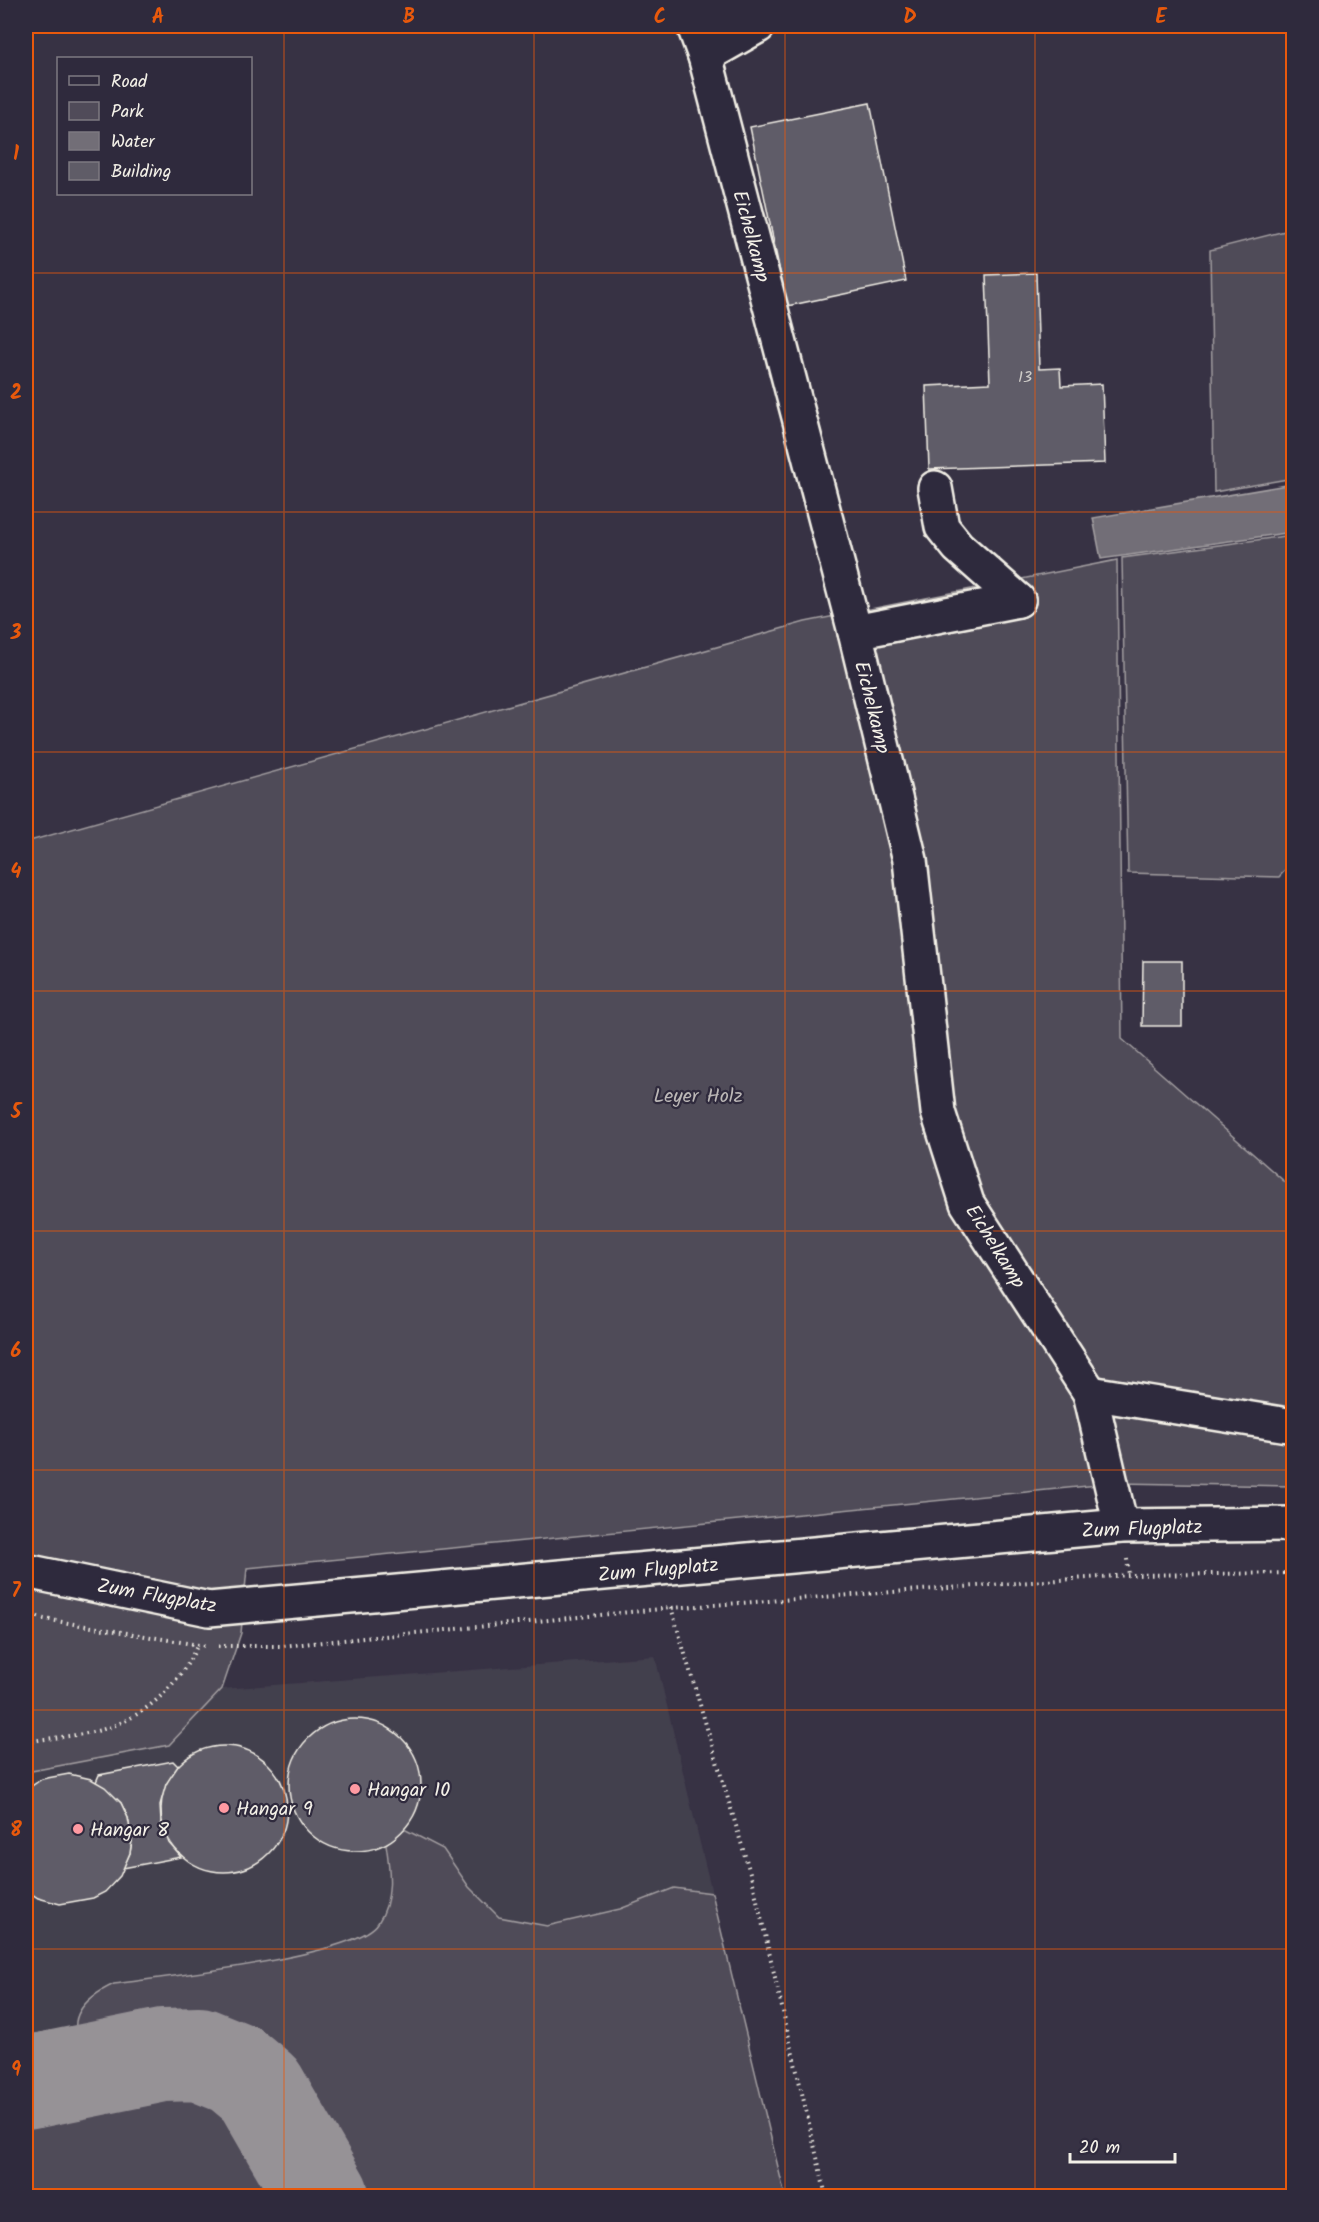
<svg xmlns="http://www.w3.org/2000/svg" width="1319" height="2222" font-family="Kalam,sans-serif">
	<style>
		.built { fill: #433f4e }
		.green { fill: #504b59; stroke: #a29ea0; stroke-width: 1.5 }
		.water { fill: #726e77; stroke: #a6a2a4; stroke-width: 1.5 }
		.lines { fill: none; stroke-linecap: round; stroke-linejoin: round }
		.taxiway { stroke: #969296; stroke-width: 94 }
		.building { fill: #5f5c67; stroke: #f4f1e8; stroke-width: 1.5 }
		.minor-casing { stroke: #f4f1e8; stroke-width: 38 }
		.path { stroke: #f4f1e8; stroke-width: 4; stroke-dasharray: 1.5 4.5; stroke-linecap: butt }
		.minor { stroke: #2f2a3d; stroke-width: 33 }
		.grid { fill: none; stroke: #e8590c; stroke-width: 1.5; stroke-opacity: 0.55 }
		.poi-dot { fill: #ff9aa2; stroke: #2f2a3d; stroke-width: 2 }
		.labels { text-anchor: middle; stroke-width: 4.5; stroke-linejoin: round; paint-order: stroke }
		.number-label { font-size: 16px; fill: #cfccc8 }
		.street-label { font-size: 20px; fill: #f4f1e8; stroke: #2f2a3d }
		.park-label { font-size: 20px; fill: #bbb7b6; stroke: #2f2a3d }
		.poi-label { font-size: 20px; fill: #f4f1e8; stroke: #2f2a3d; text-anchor: start }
		.neatline { fill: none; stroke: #e8590c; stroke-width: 2 }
		.grid-label { font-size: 20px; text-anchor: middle; font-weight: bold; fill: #e8590c }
	</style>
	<rect width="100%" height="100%" fill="#373244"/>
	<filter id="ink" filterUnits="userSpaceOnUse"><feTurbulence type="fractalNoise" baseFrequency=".0167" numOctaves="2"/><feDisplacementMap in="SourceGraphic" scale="12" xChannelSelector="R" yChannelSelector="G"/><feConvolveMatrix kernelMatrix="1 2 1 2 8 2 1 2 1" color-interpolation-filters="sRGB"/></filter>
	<g filter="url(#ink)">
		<!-- built -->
		<path class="built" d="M655 1656 785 2196H26V1772L169 1745 222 1689Z"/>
		<!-- green -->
		<g class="green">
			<path d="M1293 229V478L1214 492 1210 250Z"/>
			<path d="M1293 535V861L1279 877 1128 873 1122 558Z"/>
			<path d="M1117 560 1122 1039 1293 1189V1486L1118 1483 247 1568 241 1633 222 1689 169 1745 26 1772V842L805 622Z"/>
			<path d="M404 1829 443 1849 469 1887 499 1917 547 1926 620 1909 674 1888 712 1893 785 2196H344L271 2073 243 2048 200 2035 161 2036 89 2049C59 2022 86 1997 114 1984 160 1977 356 1957 378 1923 394 1899 390 1870 386 1844Z"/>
			<path d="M197 2076 225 2086 245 2106 299 2196H26V2102L163 2077Z"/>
		</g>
		<!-- water -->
		<path class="water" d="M1293 484V532L1101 559 1093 518Z"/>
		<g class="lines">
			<!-- taxiway -->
			<path class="taxiway" d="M26 2083 163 2055 199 2054 236 2069 260 2089 322 2196"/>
		</g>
		<!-- building -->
		<g class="building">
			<path d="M870 103 906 281 787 306 750 127Z"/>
			<path d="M1036 273 1039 369 1060 368 1061 386 1102 384 1105 463 929 469 926 386 990 383 986 275Z"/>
			<path d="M1143 961H1182V1026H1142Z"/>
			<circle cx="355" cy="1785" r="66"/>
			<circle cx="224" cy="1809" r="63"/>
			<path d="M173 1761 178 1766 166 1784 160 1805 161 1822 169 1843 181 1857 123 1868 130 1853 132 1840 128 1818 121 1803 96 1782 99 1775Z"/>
			<path d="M69 1774 91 1779 105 1787 121 1803 128 1818 132 1840 130 1853 120 1876 105 1892 93 1898 60 1904 38 1898 26 1890V1790L42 1779Z"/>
		</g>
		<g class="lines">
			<!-- minor casing -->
			<g class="minor-casing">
				<g id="minor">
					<path d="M694 26 705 56 855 632 910 860 938 1112 967 1203 1090 1393 1121 1526"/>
					<path d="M705 56 758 26"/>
					<path d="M935 488 942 527 958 547 1018 600"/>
					<path d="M855 632 1018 600"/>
					<path d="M1090 1393 1294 1426"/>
					<path d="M26 1571 209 1609 1121 1526 1294 1524"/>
				</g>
			</g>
			<!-- path -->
			<g class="path">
				<path d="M1127 1559 1129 1575"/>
				<path d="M671 1607 753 1883 826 2196"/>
				<path d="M26 1613 44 1619 205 1646"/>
				<path d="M218 1646H282L671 1608 1129 1575 1294 1573"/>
				<path d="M26 1742C53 1737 87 1736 113 1726 152 1711 181 1681 198 1644"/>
			</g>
			<!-- minor -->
			<use href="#minor" class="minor"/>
		</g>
	</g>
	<!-- grid -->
	<path class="grid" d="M284 26V2196M534 26V2196M785 26V2196M1035 26V2196M26 273H1294M26 512H1294M26 752H1294M26 991H1294M26 1231H1294M26 1470H1294M26 1710H1294M26 1949H1294"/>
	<!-- markers -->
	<g class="poi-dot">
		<circle cx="355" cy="1789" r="6"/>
		<circle cx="224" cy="1808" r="6"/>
		<circle cx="78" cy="1829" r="6"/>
	</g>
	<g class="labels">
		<!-- number labels -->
		<g class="number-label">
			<text x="1025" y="382">13</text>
		</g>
		<!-- street labels -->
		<g class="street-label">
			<text transform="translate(752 236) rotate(75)" y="7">Eichelkamp</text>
			<text transform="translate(873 707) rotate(76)" y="7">Eichelkamp</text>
			<text transform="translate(996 1246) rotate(58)" y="7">Eichelkamp</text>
			<text transform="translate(1142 1528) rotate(-2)" y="7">Zum Flugplatz</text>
			<text transform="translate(658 1569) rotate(-5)" y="7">Zum Flugplatz</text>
			<text transform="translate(157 1595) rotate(10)" y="7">Zum Flugplatz</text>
		</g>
		<!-- park labels -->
		<g class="park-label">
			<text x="698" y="1102">Leyer Holz</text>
		</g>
		<!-- poi labels -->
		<g class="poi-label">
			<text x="367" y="1796">Hangar 10</text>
			<text x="236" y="1815">Hangar 9</text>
			<text x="90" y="1836">Hangar 8</text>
		</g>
	</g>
	<!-- margin -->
	<rect width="1319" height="2222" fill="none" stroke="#2f2a3d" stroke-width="66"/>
	<!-- legend -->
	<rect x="57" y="57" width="195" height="138" fill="#2f2a3d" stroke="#7e7a81" stroke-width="1.5"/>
	<rect x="69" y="76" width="30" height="9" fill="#2f2a3d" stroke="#7e7a81" stroke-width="1.5"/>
	<text x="111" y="87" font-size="18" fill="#f4f1e8">Road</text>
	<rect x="69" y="102" width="30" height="18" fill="#504b59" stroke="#7e7a81" stroke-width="1.5"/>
	<text x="111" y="117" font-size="18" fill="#f4f1e8">Park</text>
	<rect x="69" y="132" width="30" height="18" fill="#726e77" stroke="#7e7a81" stroke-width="1.5"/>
	<text x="111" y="147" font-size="18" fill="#f4f1e8">Water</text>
	<rect x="69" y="162" width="30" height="18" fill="#5f5c67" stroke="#7e7a81" stroke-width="1.5"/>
	<text x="111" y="177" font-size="18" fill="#f4f1e8">Building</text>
	<!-- scale -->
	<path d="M1070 2153v9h105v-9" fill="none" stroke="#f4f1e8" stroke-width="3"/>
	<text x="1079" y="2153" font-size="18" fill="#f4f1e8" stroke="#2f2a3d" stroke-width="4.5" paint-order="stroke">20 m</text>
	<rect x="33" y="33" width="1253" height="2156" class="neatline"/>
	<g class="grid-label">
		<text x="158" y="23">A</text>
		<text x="409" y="23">B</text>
		<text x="660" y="23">C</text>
		<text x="910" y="23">D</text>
		<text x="1161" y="23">E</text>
		<text x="16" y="160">1</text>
		<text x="16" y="399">2</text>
		<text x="16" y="639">3</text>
		<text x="16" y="878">4</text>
		<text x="16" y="1118">5</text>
		<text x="16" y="1357">6</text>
		<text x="16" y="1597">7</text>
		<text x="16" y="1836">8</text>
		<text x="16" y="2076">9</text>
	</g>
</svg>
